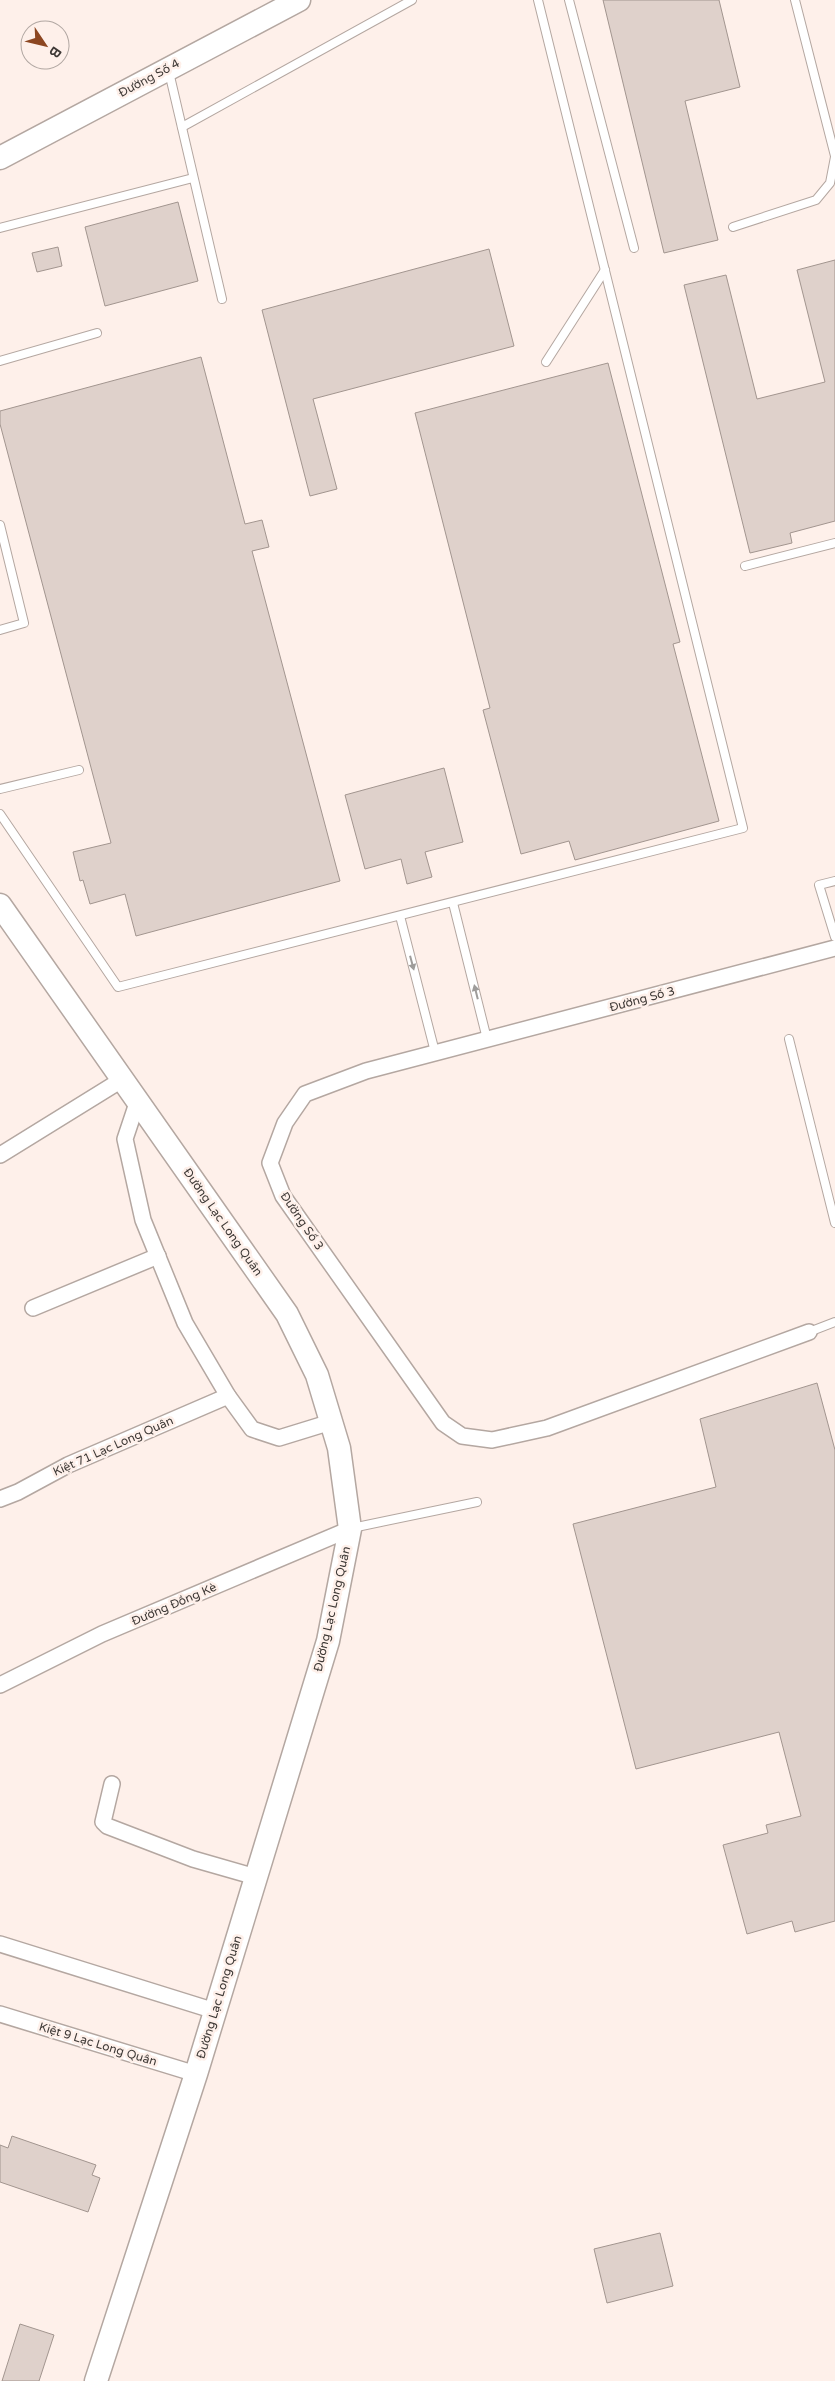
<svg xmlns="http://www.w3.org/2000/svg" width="835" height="2381" font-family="'Varela Round',sans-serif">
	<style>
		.building { fill: #dfd1cb; stroke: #a2958f }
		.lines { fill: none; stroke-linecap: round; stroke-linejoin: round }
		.lane-casing { stroke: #b4a7a1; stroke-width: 10 }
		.street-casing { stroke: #b4a7a1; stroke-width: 18 }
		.secondary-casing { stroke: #b4a7a1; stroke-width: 25 }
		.lane { stroke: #fff; stroke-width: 8 }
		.street { stroke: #fff; stroke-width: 15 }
		.secondary { stroke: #fff; stroke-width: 22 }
		.oneway { fill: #9e9c9a }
		.labels { text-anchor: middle; stroke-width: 5; stroke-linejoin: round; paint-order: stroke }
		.street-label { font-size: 12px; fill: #3e3936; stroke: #fef0ea }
	</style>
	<rect width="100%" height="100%" fill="#fef0ea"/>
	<!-- building -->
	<g class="building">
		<path d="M603 0H719L740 87 685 101 718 240 664 253Z"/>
		<path d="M178 202 198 281 105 306 85 227Z"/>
		<path d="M58 247 62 266 37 272 32 253Z"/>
		<path d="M489 249 514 346 313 399 337 489 310 496 262 310Z"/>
		<path d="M835 260V521L790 533 792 543 750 553 684 285 726 275 757 399 825 382 797 270Z"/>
		<path d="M201 357 245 524 262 520 269 547 252 551 340 881 136 936 125 894 90 904 83 880 80 881 73 852 111 843 0 424V411Z"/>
		<path d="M608 363 680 642 673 644 719 821 575 860 569 841 521 854 483 710 490 708 415 413Z"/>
		<path d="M444 768 463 842 425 852 432 877 407 884 401 859 365 869 345 795Z"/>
		<path d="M817 1383 835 1450V1921L795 1932 792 1921 747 1934 723 1845 768 1833 766 1825 801 1816 779 1732 636 1769 573 1524 716 1487 700 1419Z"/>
		<path d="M12 2136 96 2165 92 2175 100 2178 88 2212 0 2182V2145L8 2148Z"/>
		<path d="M660 2233 673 2286 607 2303 594 2249Z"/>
		<path d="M20 2324 54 2335 39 2381H2Z"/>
	</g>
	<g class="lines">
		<!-- lane casing -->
		<g class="lane-casing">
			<g id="lane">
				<path d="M569 0 634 248"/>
				<path d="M795 0 835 156"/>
				<path d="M169 72 222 299"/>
				<path d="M182 127 412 0"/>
				<path d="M733 227 816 200 830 183 835 157"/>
				<path d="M0 228 193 178"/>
				<path d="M0 361 97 333"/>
				<path d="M546 362 605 270"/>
				<path d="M0 525 24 623 0 630"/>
				<path d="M745 566 835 543"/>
				<path d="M0 789 79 770"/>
				<path d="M0 814 118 987 743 828 538 0"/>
				<path d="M835 881 819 885 835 937"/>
				<path d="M453 903 487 1039"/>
				<path d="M400 916 435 1052"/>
				<path d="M789 1039 835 1223"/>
				<path d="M809 1332 835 1322"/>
				<path d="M352 1528 477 1502"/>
			</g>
		</g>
		<!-- street casing -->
		<g class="street-casing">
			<g id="street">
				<path d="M138 1100 125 1139 143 1220 185 1323 228 1396 252 1429 279 1438 331 1422"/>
				<path d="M0 1155 123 1079"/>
				<path d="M33 1308 158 1256"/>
				<path d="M809 1332 547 1428 492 1440 462 1436 443 1423 283 1196 270 1163 285 1123 305 1094 366 1071 835 948"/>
				<path d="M0 1499 18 1492 68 1465 228 1396"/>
				<path d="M0 1685 102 1634 350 1529"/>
				<path d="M112 1784 103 1822 107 1826 193 1859 256 1877"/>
				<path d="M0 1944 215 2011"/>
				<path d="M0 2014 196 2074"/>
			</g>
		</g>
		<!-- secondary casing -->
		<g class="secondary-casing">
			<g id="secondary">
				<path d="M0 158 299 0"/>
				<path d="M0 905 287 1314 317 1375 339 1448 350 1529 328 1641 196 2074 96 2381"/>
			</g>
		</g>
		<!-- lane -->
		<use href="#lane" class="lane"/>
		<!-- street -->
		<use href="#street" class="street"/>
		<!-- secondary -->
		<use href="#secondary" class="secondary"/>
	</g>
	<!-- one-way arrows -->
	<defs><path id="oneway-solid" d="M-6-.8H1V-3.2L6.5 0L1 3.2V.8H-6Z" transform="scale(1.25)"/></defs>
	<g class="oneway">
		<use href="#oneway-solid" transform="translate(412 963) rotate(75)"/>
		<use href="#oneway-solid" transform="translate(476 992) rotate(-104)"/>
	</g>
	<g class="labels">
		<!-- street labels -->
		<g class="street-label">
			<text transform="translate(149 78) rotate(-28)" y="4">Đường Số 4</text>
			<text transform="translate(642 999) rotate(-15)" y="4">Đường Số 3</text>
			<text transform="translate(302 1221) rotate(56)" y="4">Đường Số 3</text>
			<text transform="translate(223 1222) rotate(55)" y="4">Đường Lạc Long Quân</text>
			<text transform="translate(113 1446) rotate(-24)" y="4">Kiệt 71 Lạc Long Quân</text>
			<text transform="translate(174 1604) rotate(-23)" y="4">Đường Đồng Kè</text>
			<text transform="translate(332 1609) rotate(-77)" y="4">Đường Lạc Long Quân</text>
			<text transform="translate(219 1997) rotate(-73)" y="4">Đường Lạc Long Quân</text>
			<text transform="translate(98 2044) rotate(17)" y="4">Kiệt 9 Lạc Long Quân</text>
		</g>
	</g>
	<!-- north arrow -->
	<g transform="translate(45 45) rotate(125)"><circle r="24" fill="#fef0ea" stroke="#b1a7a2"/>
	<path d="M0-4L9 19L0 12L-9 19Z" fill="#8c4621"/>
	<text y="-8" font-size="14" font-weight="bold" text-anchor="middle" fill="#3e3936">B</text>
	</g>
</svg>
